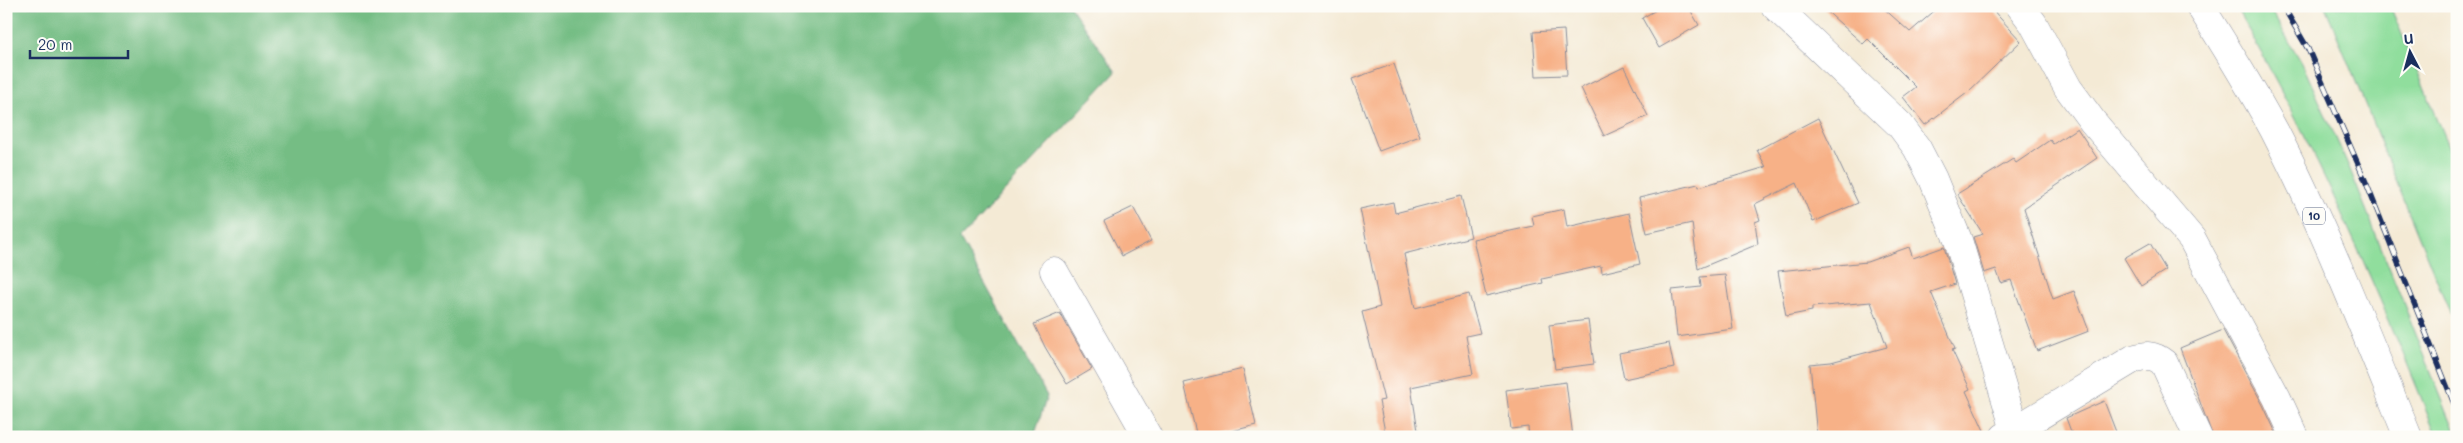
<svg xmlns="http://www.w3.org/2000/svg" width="2463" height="443" font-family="Mali,sans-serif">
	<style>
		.green { fill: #90de9d; stroke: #56867e }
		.forest { fill: #74bd84; stroke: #487671 }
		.building { fill: #f7b187 }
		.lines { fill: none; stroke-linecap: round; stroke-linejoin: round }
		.minor-casing { stroke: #888c9a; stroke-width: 29 }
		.highway-casing { stroke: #888c9a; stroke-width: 29 }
		.minor { stroke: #fff; stroke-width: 28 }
		.highway { stroke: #fff; stroke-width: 28 }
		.rail-casing { stroke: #1b2f5e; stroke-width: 5.5 }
		.rail { stroke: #fdfcf7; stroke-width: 4; stroke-dasharray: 11; stroke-linecap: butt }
		.labels { text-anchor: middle; stroke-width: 4; stroke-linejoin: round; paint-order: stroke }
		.shield { fill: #fdfcf7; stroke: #5f6c8c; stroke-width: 1 }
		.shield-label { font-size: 11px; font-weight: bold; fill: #1b2f5e }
	</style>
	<rect width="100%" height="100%" fill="#fdfcf7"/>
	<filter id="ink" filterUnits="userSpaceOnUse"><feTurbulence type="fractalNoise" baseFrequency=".02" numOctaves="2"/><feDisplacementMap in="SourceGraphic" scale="10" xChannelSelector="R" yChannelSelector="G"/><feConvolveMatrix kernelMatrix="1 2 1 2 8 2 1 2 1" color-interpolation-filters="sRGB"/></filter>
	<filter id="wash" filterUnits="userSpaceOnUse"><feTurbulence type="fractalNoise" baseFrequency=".0096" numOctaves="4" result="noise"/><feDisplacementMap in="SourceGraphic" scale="20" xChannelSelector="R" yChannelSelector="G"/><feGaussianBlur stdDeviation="1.12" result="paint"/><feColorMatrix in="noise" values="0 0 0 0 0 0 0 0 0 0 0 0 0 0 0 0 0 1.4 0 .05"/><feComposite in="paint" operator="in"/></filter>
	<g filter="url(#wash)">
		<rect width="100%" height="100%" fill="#f4ead5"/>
		<!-- green -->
		<g class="green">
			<path d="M2235 6H2268L2302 63 2349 167 2457 437H2437C2378 289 2314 144 2235 6Z"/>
			<path d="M2325 6H2390L2457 165V330Z"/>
		</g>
		<!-- forest -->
		<path class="forest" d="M6 6H1070L1116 72 960 239 1047 396 1034 437H6Z"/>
		<g id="blocks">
			<!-- building -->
			<g class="building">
				<path d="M1663 6H1688L1699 25 1659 48 1642 18Z"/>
				<path d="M1821 6H1881L1910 32 1940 6H1989L2021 41 1967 93 1925 125 1903 97 1916 87 1868 39 1863 44Z"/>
				<path d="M1564 30 1567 75 1536 76 1533 32Z"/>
				<path d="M1394 64 1420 136 1379 151 1352 79Z"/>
				<path d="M1624 67 1648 116 1604 136 1581 88Z"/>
				<path d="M1818 118 1858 203 1813 222 1797 183 1755 204 1760 220 1755 222 1758 244 1698 269 1692 223 1647 233 1639 198 1698 184 1699 187 1766 167 1757 150Z"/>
				<path d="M2077 128 2097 158 2024 208 2053 299 2074 291 2089 331 2037 351 2011 280 2001 283 1996 269 1984 273 1973 237 1983 234 1957 194 2013 159 2016 163 2050 140 2053 144Z"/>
				<path d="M1461 196 1471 237 1404 254 1415 308 1469 294 1480 333 1466 336 1473 374 1411 387 1419 437H1386L1379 401 1384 400 1362 312 1380 307 1360 209 1393 202 1395 213Z"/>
				<path d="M1133 207 1151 241 1122 256 1104 221Z"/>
				<path d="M1564 209 1567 227 1629 213 1640 264 1602 273 1601 266 1542 279 1543 283 1486 296 1473 239 1534 226 1532 216Z"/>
				<path d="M2150 243 2166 270 2141 286 2124 258Z"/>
				<path d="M1909 247 1913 258 1944 247 1955 284 1931 292 1955 349 1952 350 1970 389 1966 391 1987 437H1817L1810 364 1831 362 1887 347 1871 302 1812 307V311L1786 316 1778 271 1867 262Z"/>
				<path d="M1725 275 1733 329 1677 337 1672 290 1701 287 1700 277Z"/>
				<path d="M1060 313 1092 369 1067 384 1045 347 1034 324Z"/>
				<path d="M1588 320 1594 364 1555 369 1549 325Z"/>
				<path d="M2223 330 2263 405 2278 437H2213L2180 348Z"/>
				<path d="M1669 343 1674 368 1624 379 1619 353Z"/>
				<path d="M1243 369 1256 425 1209 437H1197L1184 383Z"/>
				<path d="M1566 382 1573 437H1529L1528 427 1511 429 1506 390Z"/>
				<path d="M2104 401 2118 437H2073L2066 418Z"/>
			</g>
		</g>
	</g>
	<g filter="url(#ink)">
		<use href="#blocks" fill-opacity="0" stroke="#888c9a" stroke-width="1"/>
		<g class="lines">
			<!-- minor casing -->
			<g class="minor-casing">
				<g id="minor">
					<path d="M1775 6 1900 125 1917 148 1933 179 1958 240 2017 437"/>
					<path d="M2020 6 2033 23 2068 88 2093 122 2192 239 2277 398 2295 437"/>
					<path d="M1054 271 1148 437"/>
					<path d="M2004 437 2133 359C2146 355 2153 354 2164 363L2198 437"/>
				</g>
			</g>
			<!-- highway casing -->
			<g class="highway-casing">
				<path id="highway" d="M2200 6C2226 47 2251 88 2274 130 2325 229 2366 334 2408 437"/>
			</g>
			<!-- minor -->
			<use href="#minor" class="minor"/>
			<!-- highway -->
			<use href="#highway" class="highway"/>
			<!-- rail casing -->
			<g class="rail-casing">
				<path id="rail" d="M2283 6 2308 49 2365 180 2457 411"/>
			</g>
			<!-- rail -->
			<use href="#rail" class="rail"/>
		</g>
	</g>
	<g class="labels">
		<!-- shield labels -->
		<rect class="shield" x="2303" y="207.5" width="22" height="17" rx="4"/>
		<g class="shield-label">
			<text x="2314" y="220">10</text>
		</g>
	</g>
	<!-- margin -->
	<rect width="2463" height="443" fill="none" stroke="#fdfcf7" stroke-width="25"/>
	<!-- north arrow -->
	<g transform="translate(2410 52) rotate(354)" stroke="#fdfcf7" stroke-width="4" paint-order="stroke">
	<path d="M0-4L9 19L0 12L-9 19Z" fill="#1b2f5e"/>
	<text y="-8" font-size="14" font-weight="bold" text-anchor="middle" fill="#1b2f5e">U</text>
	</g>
	<!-- scale -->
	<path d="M30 50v8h98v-8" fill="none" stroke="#1b2f5e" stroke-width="2.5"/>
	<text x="38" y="50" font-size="15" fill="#1b2f5e" stroke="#fdfcf7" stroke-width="4" paint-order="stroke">20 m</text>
</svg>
